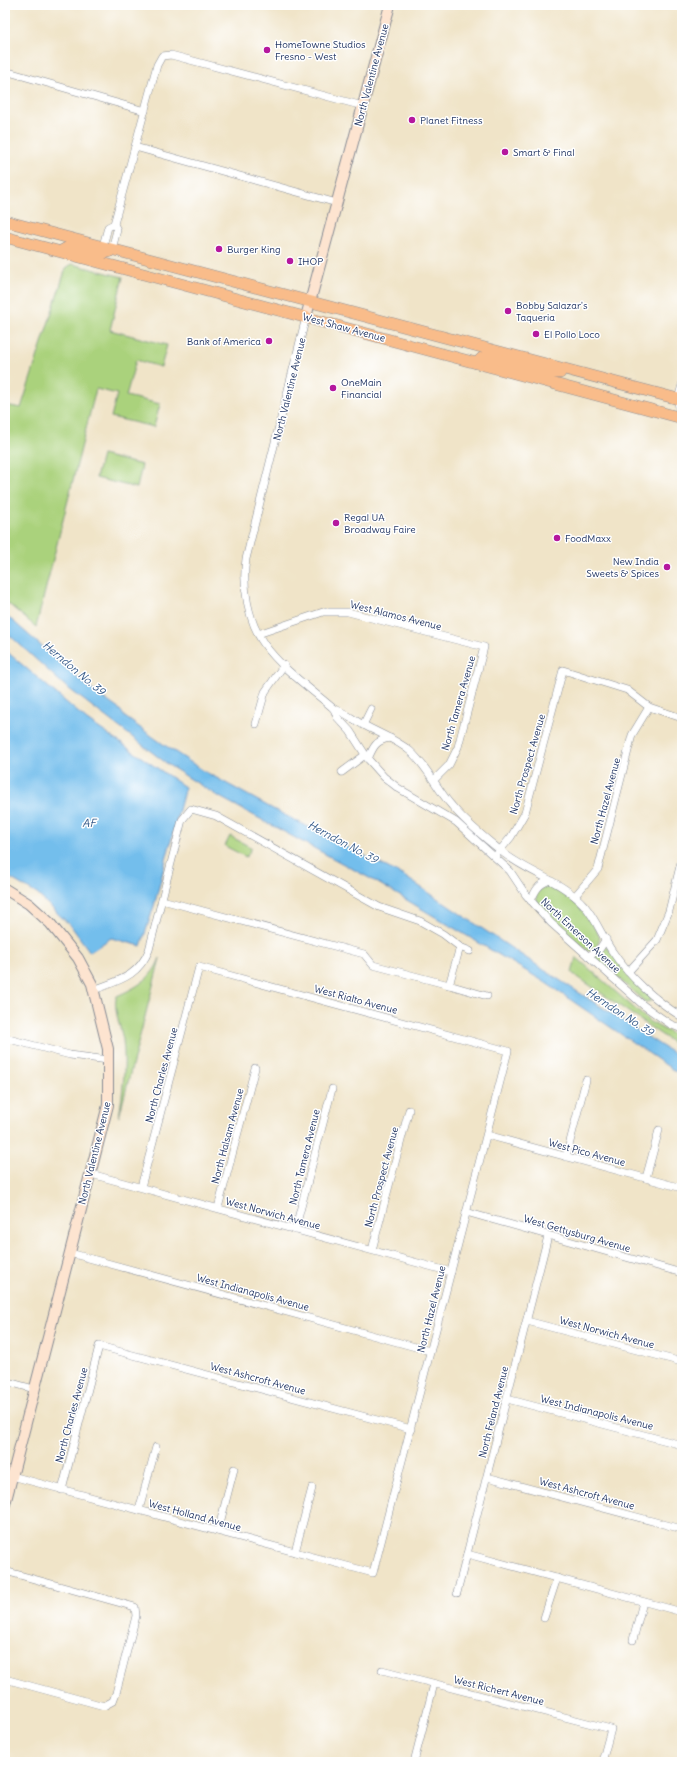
<svg xmlns="http://www.w3.org/2000/svg" width="687" height="1767" font-family="Delius,sans-serif">
	<style>
		.green { fill: #aad27c; stroke: #62806d }
		.water { fill: #73beec; stroke: #4776a5 }
		.lines { fill: none; stroke-linecap: round; stroke-linejoin: round }
		.street-casing { stroke: #868a93; stroke-width: 8 }
		.secondary-casing { stroke: #868a93; stroke-width: 12 }
		.primary-casing { stroke: #868a93; stroke-width: 12 }
		.street { stroke: #fff; stroke-width: 7 }
		.secondary { stroke: #fde4d0; stroke-width: 10 }
		.primary { stroke: #f9bc8a; stroke-width: 11 }
		.poi-dot { fill: #b5179e; stroke: #fff; stroke-width: 1.5 }
		.labels { text-anchor: middle; stroke-width: 3; stroke-linejoin: round; paint-order: stroke }
		.poi-label { font-size: 10px; fill: #1b2f5e; stroke: #fff; text-anchor: start }
		.street-label { font-size: 10px; fill: #1b2f5e; stroke: #fff }
		.water-label { font-size: 11px; font-style: italic; fill: #355a89; stroke: #fff }
	</style>
	<rect width="100%" height="100%" fill="#fff"/>
	<filter id="ink" filterUnits="userSpaceOnUse"><feTurbulence type="fractalNoise" baseFrequency=".025" numOctaves="2"/><feDisplacementMap in="SourceGraphic" scale="8" xChannelSelector="R" yChannelSelector="G"/><feConvolveMatrix kernelMatrix="1 2 1 2 8 2 1 2 1" color-interpolation-filters="sRGB"/></filter>
	<filter id="wash" filterUnits="userSpaceOnUse"><feTurbulence type="fractalNoise" baseFrequency=".012" numOctaves="4" result="noise"/><feDisplacementMap in="SourceGraphic" scale="16" xChannelSelector="R" yChannelSelector="G"/><feGaussianBlur stdDeviation="0.9" result="paint"/><feColorMatrix in="noise" values="0 0 0 0 0 0 0 0 0 0 0 0 0 0 0 0 0 1.4 0 .05"/><feComposite in="paint" operator="in"/></filter>
	<g filter="url(#wash)">
		<rect width="100%" height="100%" fill="#f0e4c8"/>
		<!-- green -->
		<g class="green">
			<path d="M72 264 123 277 110 330 167 345 161 367 136 360 126 396 160 404 154 427 111 417 117 394 96 389 36 627 5 601V405L21 408 66 268Z"/>
			<path d="M102 455 142 465 137 488 96 478Z"/>
			<path d="M230 836 252 848 246 857 225 846Z"/>
			<path d="M548 885C567 887 591 921 600 937 598 945 596 949 588 951 577 941 542 914 537 901 534 894 541 887 548 885Z"/>
			<path d="M606 946 651 997V1001L645 1002 594 957Z"/>
			<path d="M576 957 650 1022 682 1039V1049L572 973Z"/>
			<path d="M160 958 157 970 119 1117C123 1091 126 1066 123 1040 121 1028 112 1006 117 996 137 987 152 979 160 958Z"/>
		</g>
		<!-- water -->
		<g class="water">
			<path d="M5 614 88 687 120 710 125 717 163 744 204 771 273 809 404 876 544 970 682 1059V1076L543 981 373 880 216 795 170 766 64 685 5 631Z"/>
			<path d="M5 650 87 720 185 787 154 906 141 946 111 938 90 952 71 926 37 894 5 875Z"/>
		</g>
	</g>
	<g filter="url(#ink)">
		<g class="lines">
			<!-- street casing -->
			<g class="street-casing">
				<g id="street">
					<path d="M5 71 145 111"/>
					<path d="M135 147 337 203"/>
					<path d="M103 246 108 227 114 224"/>
					<path d="M112 249 117 230 114 224 157 65 162 56 171 55 363 106"/>
					<path d="M306 317 246 559C242 586 248 621 264 644 282 669 311 689 334 709 345 712 352 719 362 724 378 733 396 739 410 751 428 767 436 788 452 806 466 823 484 837 501 851 526 872 561 880 584 905 596 919 602 936 612 951 629 977 656 1001 682 1017"/>
					<path d="M680 417 678 399 682 385"/>
					<path d="M258 634 323 612H348L484 647 458 747 449 765 434 780"/>
					<path d="M334 709 337 717 350 731 368 759 384 777 398 788 456 822 510 871 526 895 551 923 643 1005 670 1024 682 1029"/>
					<path d="M256 724 265 692 284 665"/>
					<path d="M363 725 371 709"/>
					<path d="M368 759C373 747 376 740 390 738"/>
					<path d="M342 772 365 755"/>
					<path d="M497 854 511 837 525 813 563 670 627 690 649 707 682 718"/>
					<path d="M575 896 598 869 632 735 649 707"/>
					<path d="M162 900 364 954 373 965 449 985 460 947"/>
					<path d="M531 901C535 890 539 884 550 880"/>
					<path d="M588 956 599 950 606 939"/>
					<path d="M628 972 657 940 669 911 682 858"/>
					<path d="M449 985 487 996"/>
					<path d="M94 990C119 980 138 977 149 950L182 820 191 809 216 816 379 907 420 921 443 934 460 947 470 951"/>
					<path d="M5 1038 70 1055 108 1060"/>
					<path d="M487 1135 682 1188"/>
					<path d="M566 1157 586 1080"/>
					<path d="M91 1174 451 1272"/>
					<path d="M646 1178 659 1130"/>
					<path d="M218 1208 255 1068"/>
					<path d="M466 1212 682 1273"/>
					<path d="M295 1230 332 1089"/>
					<path d="M372 1250 409 1110"/>
					<path d="M70 1253 430 1351"/>
					<path d="M527 1321 682 1362"/>
					<path d="M5 1381 34 1389"/>
					<path d="M507 1399 682 1445"/>
					<path d="M12 1476 373 1573 508 1051 199 967 141 1187"/>
					<path d="M487 1477 682 1529"/>
					<path d="M62 1490 99 1346 411 1429"/>
					<path d="M139 1510 156 1447"/>
					<path d="M218 1531 234 1469"/>
					<path d="M295 1552 312 1488"/>
					<path d="M467 1554 682 1612"/>
					<path d="M5 1571 135 1607 136 1616 116 1693 113 1701 104 1706 5 1679"/>
					<path d="M457 1593 548 1236"/>
					<path d="M544 1618 557 1578"/>
					<path d="M633 1640 643 1602"/>
					<path d="M382 1670 611 1729 602 1762"/>
					<path d="M414 1762 434 1684"/>
				</g>
			</g>
			<!-- secondary casing -->
			<g class="secondary-casing">
				<g id="secondary">
					<path d="M306 317 390 5"/>
					<path d="M5 889 29 904 50 923 78 958 92 984 108 1049V1105L5 1504"/>
				</g>
			</g>
			<!-- primary casing -->
			<g class="primary-casing">
				<g id="primary">
					<path d="M5 221 682 400"/>
					<path d="M5 237 682 418"/>
					<path d="M61 251 70 246 101 253 109 252"/>
					<path d="M477 363 482 358 489 357 549 373H560"/>
				</g>
			</g>
			<!-- street -->
			<use href="#street" class="street"/>
			<!-- secondary -->
			<use href="#secondary" class="secondary"/>
			<!-- primary -->
			<use href="#primary" class="primary"/>
		</g>
	</g>
	<!-- markers -->
	<g class="poi-dot">
		<circle cx="267" cy="50" r="4"/>
		<circle cx="412" cy="120" r="4"/>
		<circle cx="505" cy="152" r="4"/>
		<circle cx="219" cy="249" r="4"/>
		<circle cx="290" cy="261" r="4"/>
		<circle cx="508" cy="311" r="4"/>
		<circle cx="536" cy="334" r="4"/>
		<circle cx="269" cy="341" r="4"/>
		<circle cx="333" cy="388" r="4"/>
		<circle cx="336" cy="523" r="4"/>
		<circle cx="557" cy="538" r="4"/>
		<circle cx="667" cy="567" r="4"/>
	</g>
	<g class="labels">
		<!-- poi labels -->
		<g class="poi-label">
			<text x="275" y="48">HomeTowne Studios<tspan x="275" dy="12">Fresno - West</tspan></text>
			<text x="420" y="124">Planet Fitness</text>
			<text x="513" y="156">Smart &amp; Final</text>
			<text x="227" y="253">Burger King</text>
			<text x="298" y="265">IHOP</text>
			<text x="516" y="309">Bobby Salazar's<tspan x="516" dy="12">Taqueria</tspan></text>
			<text x="544" y="338">El Pollo Loco</text>
			<text x="261" y="345" text-anchor="end">Bank of America</text>
			<text x="341" y="386">OneMain<tspan x="341" dy="12">Financial</tspan></text>
			<text x="344" y="521">Regal UA<tspan x="344" dy="12">Broadway Faire</tspan></text>
			<text x="565" y="542">FoodMaxx</text>
			<text x="659" y="565" text-anchor="end">New India<tspan x="659" dy="12">Sweets &amp; Spices</tspan></text>
		</g>
		<!-- street labels -->
		<g class="street-label">
			<text transform="translate(371 75) rotate(-75)" y="4">North Valentine Avenue</text>
			<text transform="translate(344 327) rotate(15)" y="4">West Shaw Avenue</text>
			<text transform="translate(289 389) rotate(-76)" y="4">North Valentine Avenue</text>
			<text transform="translate(396 615) rotate(14)" y="4">West Alamos Avenue</text>
			<text transform="translate(458 703) rotate(-74)" y="4">North Tamera Avenue</text>
			<text transform="translate(527 764) rotate(-74)" y="4">North Prospect Avenue</text>
			<text transform="translate(605 801) rotate(-75)" y="4">North Hazel Avenue</text>
			<text transform="translate(581 935) rotate(43)" y="4">North Emerson Avenue</text>
			<text transform="translate(356 999) rotate(15)" y="4">West Rialto Avenue</text>
			<text transform="translate(161 1075) rotate(-75)" y="4">North Charles Avenue</text>
			<text transform="translate(227 1136) rotate(-75)" y="4">North Halsam Avenue</text>
			<text transform="translate(587 1152) rotate(15)" y="4">West Pico Avenue</text>
			<text transform="translate(94 1153) rotate(-76)" y="4">North Valentine Avenue</text>
			<text transform="translate(304 1157) rotate(-76)" y="4">North Tamera Avenue</text>
			<text transform="translate(381 1177) rotate(-75)" y="4">North Prospect Avenue</text>
			<text transform="translate(273 1213) rotate(15)" y="4">West Norwich Avenue</text>
			<text transform="translate(577 1233) rotate(16)" y="4">West Gettysburg Avenue</text>
			<text transform="translate(253 1292) rotate(15)" y="4">West Indianapolis Avenue</text>
			<text transform="translate(431 1309) rotate(-76)" y="4">North Hazel Avenue</text>
			<text transform="translate(607 1332) rotate(15)" y="4">West Norwich Avenue</text>
			<text transform="translate(258 1378) rotate(15)" y="4">West Ashcroft Avenue</text>
			<text transform="translate(493 1412) rotate(-76)" y="4">North Feland Avenue</text>
			<text transform="translate(597 1412) rotate(14)" y="4">West Indianapolis Avenue</text>
			<text transform="translate(71 1415) rotate(-75)" y="4">North Charles Avenue</text>
			<text transform="translate(587 1493) rotate(15)" y="4">West Ashcroft Avenue</text>
			<text transform="translate(195 1515) rotate(15)" y="4">West Holland Avenue</text>
			<text transform="translate(499 1690) rotate(14)" y="4">West Richert Avenue</text>
		</g>
		<!-- water labels -->
		<g class="water-label">
			<text transform="translate(74 668) rotate(40)" y="4">Herndon No. 39</text>
			<text x="89" y="827">AF</text>
			<text transform="translate(343 842) rotate(28)" y="4">Herndon No. 39</text>
			<text transform="translate(620 1012) rotate(33)" y="4">Herndon No. 39</text>
		</g>
	</g>
	<!-- margin -->
	<rect width="687" height="1767" fill="none" stroke="#fff" stroke-width="20"/>
</svg>
